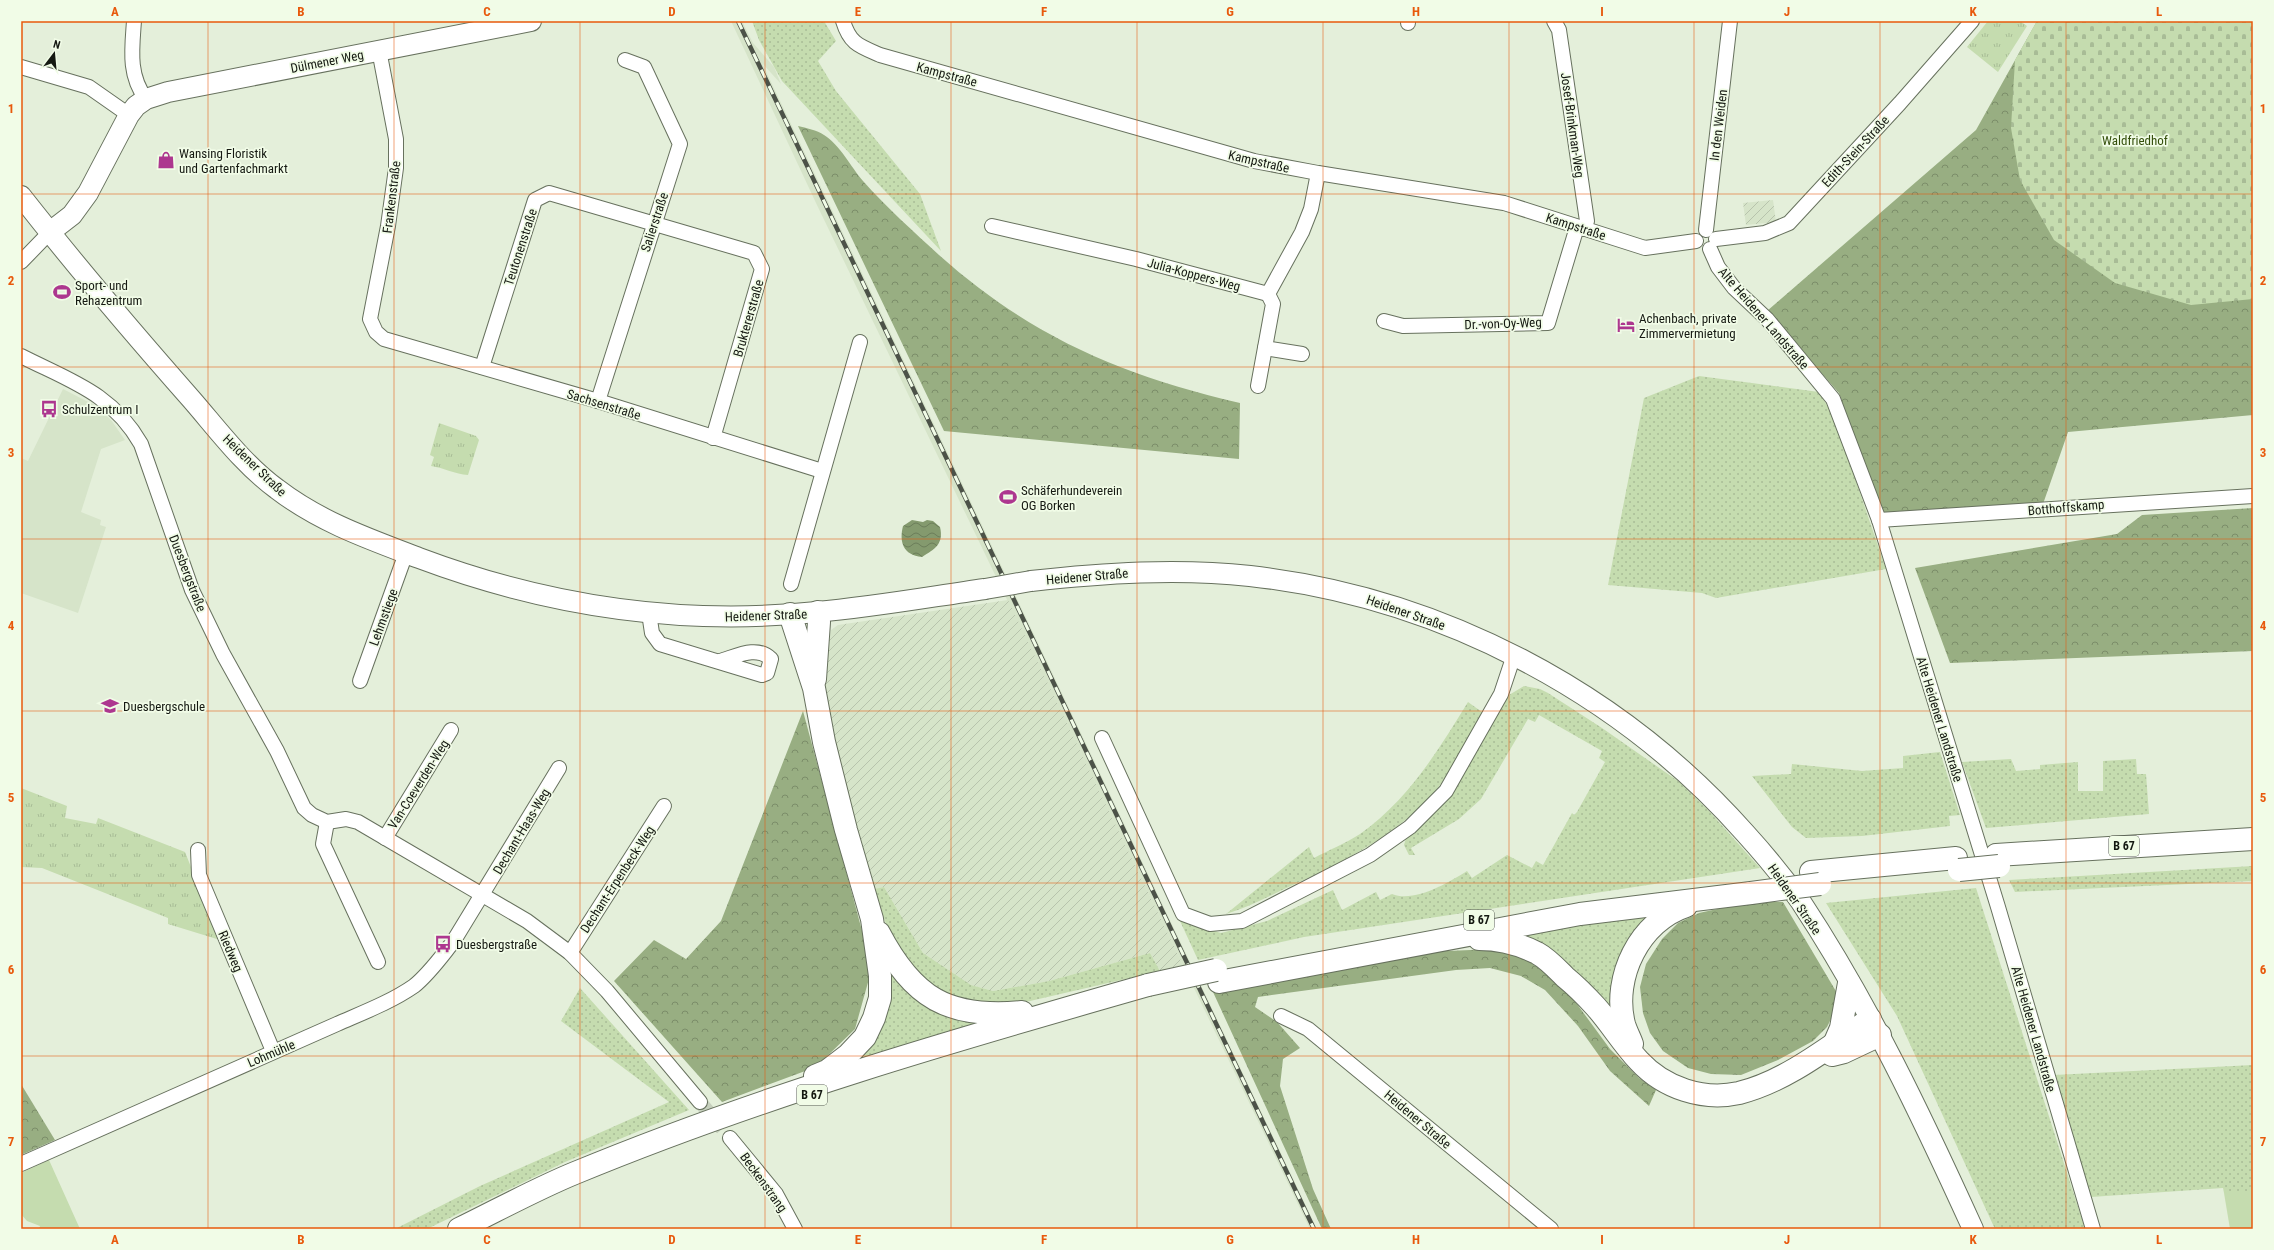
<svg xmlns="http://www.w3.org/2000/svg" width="2274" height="1250" font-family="'Roboto Condensed',sans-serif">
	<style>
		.built { fill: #d6e4c9 }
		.industrial { fill: url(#industrial-furrows) }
		.grass { fill: url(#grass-dots) }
		.forest { fill: url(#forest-crowns) }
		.cemetery { fill: url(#cemetery-stones) }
		.park { fill: url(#park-tufts) }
		.garden { fill: #c5dcaf }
		.water { fill: url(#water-waves) }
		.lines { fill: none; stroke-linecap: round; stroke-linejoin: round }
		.street-tunnel { stroke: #c5cfbc; stroke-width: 14; stroke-dasharray: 14 7; stroke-linecap: butt }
		.street-casing { stroke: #67715e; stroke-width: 16 }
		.secondary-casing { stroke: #67715e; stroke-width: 22 }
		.highway-casing { stroke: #67715e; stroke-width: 24 }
		.street { stroke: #fff; stroke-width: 14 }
		.secondary { stroke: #fff; stroke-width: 20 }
		.highway { stroke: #fff; stroke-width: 22 }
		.rail-casing { stroke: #4c5248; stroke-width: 4.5 }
		.rail { stroke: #f1fce7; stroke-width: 3; stroke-dasharray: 9; stroke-linecap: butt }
		.secondary-bridge-casing { stroke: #67715e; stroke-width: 22; stroke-linecap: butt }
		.highway-bridge-casing { stroke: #67715e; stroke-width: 24; stroke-linecap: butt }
		.secondary-bridge { stroke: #fff; stroke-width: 20 }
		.highway-bridge { stroke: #fff; stroke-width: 22 }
		.grid { fill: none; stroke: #e8590c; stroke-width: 1; stroke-opacity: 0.55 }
		.labels { text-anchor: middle; stroke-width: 3.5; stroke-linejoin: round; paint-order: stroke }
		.shield { fill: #f1fce7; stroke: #575d52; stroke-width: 1 }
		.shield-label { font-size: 12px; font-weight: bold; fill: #151912 }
		.street-label { font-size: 13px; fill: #151912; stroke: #f1fce7 }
		.park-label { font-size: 13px; fill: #344f0b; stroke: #f1fce7 }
		.poi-label { font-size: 13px; fill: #151912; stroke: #f1fce7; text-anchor: start }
		.neatline { fill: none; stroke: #e8590c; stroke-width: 1.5 }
		.grid-label { font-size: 13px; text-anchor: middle; font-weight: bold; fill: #e8590c }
	</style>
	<defs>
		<pattern id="industrial-furrows" width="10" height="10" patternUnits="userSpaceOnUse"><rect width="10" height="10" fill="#d6e4c9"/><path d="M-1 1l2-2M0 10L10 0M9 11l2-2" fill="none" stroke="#b7c3ac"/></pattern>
		<pattern id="grass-dots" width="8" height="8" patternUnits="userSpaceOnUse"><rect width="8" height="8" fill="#c5dcaf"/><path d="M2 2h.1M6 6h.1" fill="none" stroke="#a8bc96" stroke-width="1.8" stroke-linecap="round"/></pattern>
		<pattern id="forest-crowns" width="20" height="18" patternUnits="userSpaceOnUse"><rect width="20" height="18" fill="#98ae82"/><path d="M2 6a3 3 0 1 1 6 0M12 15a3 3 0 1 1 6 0" fill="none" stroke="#7b8d69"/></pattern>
		<pattern id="cemetery-stones" width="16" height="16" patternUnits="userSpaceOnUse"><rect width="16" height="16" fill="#c5dcaf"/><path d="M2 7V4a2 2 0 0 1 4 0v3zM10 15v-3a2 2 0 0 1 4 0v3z" fill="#a8bc96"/></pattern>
		<pattern id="park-tufts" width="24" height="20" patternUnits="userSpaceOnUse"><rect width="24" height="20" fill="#c5dcaf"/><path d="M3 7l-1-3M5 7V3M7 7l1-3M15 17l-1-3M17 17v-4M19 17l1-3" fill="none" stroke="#a8bc96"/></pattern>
		<pattern id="water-waves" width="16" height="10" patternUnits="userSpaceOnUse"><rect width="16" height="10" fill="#849a6e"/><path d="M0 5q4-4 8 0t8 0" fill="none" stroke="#6b7d59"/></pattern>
	</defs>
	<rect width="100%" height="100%" fill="#e4efda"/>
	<!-- built -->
	<g class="built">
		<path d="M731 21H742L753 43 774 67 781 84 762 63 1317 1229H1310L816 203Z"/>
		<path d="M63 389 94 405 111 420 125 440 101 449 81 512 101 520 100 525 106 527 78 613 21 593V458L28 461Z"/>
	</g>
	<!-- industrial -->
	<g class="industrial">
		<path d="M1773 200 1776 222 1746 225 1743 203Z"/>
		<path d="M1008 600 1095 782 1183 965 1160 971 1150 953 1049 981 993 991 971 985 923 953 884 887 875 889 842 775 822 674 831 630 838 625Z"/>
	</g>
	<!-- grass -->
	<g class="grass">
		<path d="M752 21H824L836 41 818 61 836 91 920 194 941 251 782 81 759 40Z"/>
		<path d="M1699 376 1819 392 1834 417 1886 569 1716 598 1702 593 1608 585 1644 398Z"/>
		<path d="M1524 686 1540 689 1548 693 1602 728 1678 781 1708 810 1760 868 1304 937 1198 960 1180 921 1221 933 1267 921 1333 890 1342 910 1376 892 1380 900 1392 894C1414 903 1448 883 1467 871L1472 878 1507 855 1532 868 1536 861 1543 865 1572 813 1574 815 1577 812 1605 762 1599 758 1602 751 1539 715 1535 722 1528 719 1481 799 1459 819 1411 848 1415 855H1409L1404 845 1406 838 1442 804 1463 776 1509 695Z"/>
		<path d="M1468 702 1482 712C1469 739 1455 767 1436 790 1398 834 1347 860 1295 884 1273 894 1250 907 1226 914L1309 847 1314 858C1329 850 1346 843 1360 834 1409 799 1437 752 1468 702Z"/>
		<path d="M1940 752 1960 815 1949 816 1950 826 1862 836 1806 838 1792 827 1752 776 1791 774 1792 764 1862 771 1903 768V756Z"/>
		<path d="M2011 759 2016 771 2040 769V765L2078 762V791H2103V761L2136 759 2137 774H2146L2149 814 1986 828 1962 762Z"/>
		<path d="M2253 866V881L2015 892 2009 880Z"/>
		<path d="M884 887 923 953 971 985 993 991 1049 981 1150 953 1160 971 1008 1006H984L933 990 901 958 886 924 874 889Z"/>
		<path d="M1976 888 2085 1229H1995L1897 1016 1826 903Z"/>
		<path d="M1652 911 1619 1025 1506 932Z"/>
		<path d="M887 967 984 1024 853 1064Z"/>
		<path d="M580 988 689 1110 565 1162 427 1229H395L480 1186 669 1102 561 1021Z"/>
		<path d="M2253 1065V1193H2224L2223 1188 2091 1197 2054 1075Z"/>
	</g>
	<!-- forest -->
	<g class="forest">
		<path d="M2037 21H2253V415L2068 432 2043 504 1881 514 1839 393 1767 311 1976 130Z"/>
		<path d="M798 126C806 128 817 130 824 135 840 145 851 167 863 181 886 207 914 232 939 255 1031 337 1121 375 1240 403L1239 459 944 431Z"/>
		<path d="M2253 508V651L1950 663 1915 568 2117 534 2142 515Z"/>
		<path d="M803 711 872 968 855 1029 816 1067 722 1102 614 981 654 940 686 959 721 921Z"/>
		<path d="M1764 902H1783L1837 993 1834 1013 1827 1027 1813 1041 1778 1060 1741 1075 1711 1074 1688 1068 1663 1051 1650 1033 1643 1013 1640 987 1646 964 1662 939 1678 923 1699 913 1731 906Z"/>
		<path d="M1431 949 1447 951 1494 949 1524 958 1563 985 1610 1049 1639 1078 1656 1090 1649 1106 1610 1071 1578 1026 1545 990 1521 976 1490 968 1456 970 1258 997 1255 1007 1277 1022 1300 1048 1283 1059 1280 1086 1313 1189 1331 1229H1322L1213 992Z"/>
		<path d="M21 1084 55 1140 21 1155Z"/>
	</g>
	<!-- cemetery -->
	<path class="cemetery" d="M2037 21H2253V299L2191 305 2115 283 2054 240 2020 180 2011 128 2015 60Z"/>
	<!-- park -->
	<g class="park">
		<path d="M1988 21H2020L2027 26 1998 72 1967 47Z"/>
		<path d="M439 423 476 436 479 440 468 475C455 474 444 468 431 466L434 457 430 455Z"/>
		<path d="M21 788 67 806 65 818 96 824 98 818 185 852 220 940 168 924V918L42 868 21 867Z"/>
	</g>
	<!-- garden -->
	<g class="garden">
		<path d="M49 1160 80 1229H39L40 1226 27 1221 21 1214V1173Z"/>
		<path d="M2224 1193H2253V1229H2230Z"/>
	</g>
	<!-- water -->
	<path class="water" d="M912 520 923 522 927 520 933 521 940 527C944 544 935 549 922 557 903 555 899 542 903 526Z"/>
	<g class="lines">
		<!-- street-tunnel -->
		<path class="street-tunnel" d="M700 1102 730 1138"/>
		<!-- street casing -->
		<g class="street-casing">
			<g id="street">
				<path d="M134 21C132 49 128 75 146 99"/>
				<path d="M843 21C850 44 859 46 880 55L1254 161 1318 173 1504 203 1645 248 1696 241"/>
				<path d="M1408 21V23"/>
				<path d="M1554 21 1559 30 1587 221 1584 229"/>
				<path d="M379 50 396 139V168L388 226 370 319 376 332 384 339 598 401 822 471"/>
				<path d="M21 67 89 87 129 115"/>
				<path d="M992 226 1136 259 1268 294 1302 232 1311 209 1318 173"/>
				<path d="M1706 230 1730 21"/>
				<path d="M1716 239 1765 233 1789 223 1900 103 1972 21"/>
				<path d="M1710 249 1718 267 1734 288 1767 319 1833 399 1879 520 1998 907 2093 1229"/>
				<path d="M21 262 50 232"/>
				<path d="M1384 321 1403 326 1548 323 1577 227"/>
				<path d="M1265 348 1302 354"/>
				<path d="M21 356C70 381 112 393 141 444L192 590 223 654 277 751 304 808 312 815 327 822 346 819 358 822 527 921 570 953 607 991 700 1102"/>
				<path d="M482 367 535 200 549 193 754 253 762 269 713 438"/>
				<path d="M1258 386 1273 304 1268 294"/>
				<path d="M598 401 680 144 644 67 625 60"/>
				<path d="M1879 520 2253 496"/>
				<path d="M791 584 860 342"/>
				<path d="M649 613 652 633 660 644 762 675 767 673 771 659C757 645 737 656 720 661"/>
				<path d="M360 681 406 553"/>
				<path d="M1102 738 1183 914 1210 924 1242 921 1370 855 1410 827 1446 791 1501 694 1514 655"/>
				<path d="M327 822 323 844 378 962"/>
				<path d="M385 838 451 730"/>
				<path d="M198 850 199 875 273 1051"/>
				<path d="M570 953 664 806"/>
				<path d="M1281 1016 1308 1029 1551 1229"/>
				<path d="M730 1138 776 1194 795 1229"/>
				<path d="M21 1164 337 1024C362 1013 391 1002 414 986 429 974 441 957 453 942L559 768"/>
			</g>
		</g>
		<!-- secondary casing -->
		<g class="secondary-casing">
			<g id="secondary">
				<path d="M21 196C76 266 133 333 192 400 218 430 244 465 277 489 320 522 369 539 419 558 547 606 681 626 817 612 873 607 929 597 985 589"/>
				<path d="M50 232 72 215 88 193 129 115 136 106 146 99 168 92 531 21"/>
				<path d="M1031 581C1104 573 1177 568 1250 576 1439 597 1619 691 1745 833 1765 855 1784 878 1801 902 1869 1005 1922 1117 1973 1229"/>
			</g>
		</g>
		<!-- highway casing -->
		<g class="highway-casing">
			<g id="highway">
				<path d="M790 614 814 688 824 742 846 830 872 919 880 976V998L874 1018 865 1037 848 1055 827 1071 815 1076"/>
				<path d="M815 679 819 622 818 612"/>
				<path d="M1996 855 2253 839"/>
				<path d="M1811 872 1956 858"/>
				<path d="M879 933C913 998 948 1019 1022 1012"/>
				<path d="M1479 939C1500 939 1519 944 1537 953 1548 959 1557 969 1565 977 1576 986 1586 996 1596 1007 1611 1024 1623 1044 1639 1061 1664 1088 1703 1101 1739 1093 1787 1081 1830 1046 1870 1019"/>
				<path d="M1219 982 1580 914 1751 893"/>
				<path d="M1835 1042 1841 1028 1849 983"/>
				<path d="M1632 1044C1630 1038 1626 1031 1624 1024 1612 977 1640 921 1686 906"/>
				<path d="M1832 1055 1844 1052 1880 1035"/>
				<path d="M459 1229C498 1210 536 1189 575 1173 761 1096 955 1040 1148 985"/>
			</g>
		</g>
		<!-- street -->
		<use href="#street" class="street"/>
		<!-- secondary -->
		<use href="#secondary" class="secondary"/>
		<!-- highway -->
		<use href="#highway" class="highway"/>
		<!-- rail casing -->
		<g class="rail-casing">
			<path id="rail" d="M738 21 1314 1229"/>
		</g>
		<!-- rail -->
		<use href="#rail" class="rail"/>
		<!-- secondary-bridge casing -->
		<g class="secondary-bridge-casing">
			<path id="secondary-bridge" d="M985 589 1031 581"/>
		</g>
		<!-- highway-bridge casing -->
		<g class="highway-bridge-casing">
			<g id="highway-bridge">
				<path d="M1959 870 1999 866"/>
				<path d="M1751 893 1820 884"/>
				<path d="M1148 985 1216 970"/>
			</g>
		</g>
		<!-- secondary-bridge -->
		<use href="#secondary-bridge" class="secondary-bridge"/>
		<!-- highway-bridge -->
		<use href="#highway-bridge" class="highway-bridge"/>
	</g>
	<!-- grid -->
	<path class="grid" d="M208 21V1229M394 21V1229M580 21V1229M765 21V1229M951 21V1229M1137 21V1229M1323 21V1229M1509 21V1229M1694 21V1229M1880 21V1229M2066 21V1229M21 194H2253M21 367H2253M21 539H2253M21 711H2253M21 883H2253M21 1056H2253"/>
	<!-- icons -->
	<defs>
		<g id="shop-bare" transform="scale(1.38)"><path d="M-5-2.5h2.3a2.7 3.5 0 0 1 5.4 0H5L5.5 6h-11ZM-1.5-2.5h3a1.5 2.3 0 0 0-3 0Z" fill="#ad378f" stroke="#f1fce7" stroke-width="2.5" paint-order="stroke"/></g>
		<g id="stadium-bare" transform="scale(1.38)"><path d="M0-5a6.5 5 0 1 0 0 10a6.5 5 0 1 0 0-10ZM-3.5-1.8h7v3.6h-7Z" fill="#ad378f" stroke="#f1fce7" stroke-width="2.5" paint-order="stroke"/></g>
		<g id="hotel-bare" transform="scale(1.38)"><path d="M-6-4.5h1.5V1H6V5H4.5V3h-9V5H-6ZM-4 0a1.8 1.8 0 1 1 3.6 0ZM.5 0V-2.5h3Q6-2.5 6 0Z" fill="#ad378f" stroke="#f1fce7" stroke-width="2.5" paint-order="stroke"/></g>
		<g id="bus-bare" transform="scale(1.38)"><path d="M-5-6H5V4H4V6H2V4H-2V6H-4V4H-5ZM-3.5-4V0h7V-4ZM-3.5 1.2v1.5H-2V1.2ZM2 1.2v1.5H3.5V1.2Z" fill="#ad378f" stroke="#f1fce7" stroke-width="2.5" paint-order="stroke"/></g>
		<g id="school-bare" transform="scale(1.38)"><path d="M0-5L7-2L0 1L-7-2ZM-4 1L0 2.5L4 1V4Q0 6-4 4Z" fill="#ad378f" stroke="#f1fce7" stroke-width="2.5" paint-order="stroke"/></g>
	</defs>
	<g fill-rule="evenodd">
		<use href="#shop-bare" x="166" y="160"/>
		<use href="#stadium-bare" x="62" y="292"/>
		<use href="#hotel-bare" x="1626" y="325"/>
		<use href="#bus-bare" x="49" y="409"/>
		<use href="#stadium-bare" x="1008" y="497"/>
		<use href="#school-bare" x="110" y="706"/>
		<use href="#bus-bare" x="443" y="944"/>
	</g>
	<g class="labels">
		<!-- shield labels -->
		<g class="shield">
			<rect x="2109" y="836" width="30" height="20" rx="3"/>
			<rect x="1464" y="910" width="30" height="20" rx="3"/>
			<rect x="797" y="1085" width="30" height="20" rx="3"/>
		</g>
		<g class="shield-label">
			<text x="2124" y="850">B 67</text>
			<text x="1479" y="924">B 67</text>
			<text x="812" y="1099">B 67</text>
		</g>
		<!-- street labels -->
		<g class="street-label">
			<text transform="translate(327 61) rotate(-11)" y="5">Dülmener Weg</text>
			<text transform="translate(947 74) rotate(15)" y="5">Kampstraße</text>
			<text transform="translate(1573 125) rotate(82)" y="5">Josef-Brinkman-Weg</text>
			<text transform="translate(1718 125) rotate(-83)" y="5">In den Weiden</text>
			<text transform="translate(1855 151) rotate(-47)" y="5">Edith-Stein-Straße</text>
			<text transform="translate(1259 161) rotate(13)" y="5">Kampstraße</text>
			<text transform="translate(391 197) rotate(-83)" y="5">Frankenstraße</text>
			<text transform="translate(654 222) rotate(-72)" y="5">Salierstraße</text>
			<text transform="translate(1576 226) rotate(18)" y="5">Kampstraße</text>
			<text transform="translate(520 247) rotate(-72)" y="5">Teutonenstraße</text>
			<text transform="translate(1194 274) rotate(15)" y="5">Julia-Koppers-Weg</text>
			<text transform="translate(748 318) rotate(-74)" y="5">Bruktererstraße</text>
			<text transform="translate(1764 318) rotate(49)" y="5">Alte Heidener Landstraße</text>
			<text transform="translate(1503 323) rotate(-2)" y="5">Dr.-von-Oy-Weg</text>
			<text transform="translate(604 404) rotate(17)" y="5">Sachsenstraße</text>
			<text transform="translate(255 465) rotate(44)" y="5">Heidener Straße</text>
			<text transform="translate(2066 507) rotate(-5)" y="5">Botthoffskamp</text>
			<text transform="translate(188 573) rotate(69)" y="5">Duesbergstraße</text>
			<text transform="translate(1087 576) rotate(-5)" y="5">Heidener Straße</text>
			<text transform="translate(1406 612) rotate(19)" y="5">Heidener Straße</text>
			<text transform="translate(766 615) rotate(-2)" y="5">Heidener Straße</text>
			<text transform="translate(383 617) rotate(-70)" y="5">Lehmstiege</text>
			<text transform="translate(1940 719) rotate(73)" y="5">Alte Heidener Landstraße</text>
			<text transform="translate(418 784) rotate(-58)" y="5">Van-Coeverden-Weg</text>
			<text transform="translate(521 831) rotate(-59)" y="5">Dechant-Haas-Weg</text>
			<text transform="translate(617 879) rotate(-57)" y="5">Dechant-Erpenbeck-Weg</text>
			<text transform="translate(1795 899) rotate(55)" y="5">Heidener Straße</text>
			<text transform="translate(231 951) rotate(67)" y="5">Riedweg</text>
			<text transform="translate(2034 1029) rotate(74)" y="5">Alte Heidener Landstraße</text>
			<text transform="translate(271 1053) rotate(-23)" y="5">Lohmühle</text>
			<text transform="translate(1418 1119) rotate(40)" y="5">Heidener Straße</text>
			<text transform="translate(764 1182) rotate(54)" y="5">Beckenstrang</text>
		</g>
		<!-- park labels -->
		<g class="park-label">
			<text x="2135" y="145">Waldfriedhof</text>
		</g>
		<!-- poi labels -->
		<g class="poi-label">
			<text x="179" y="158">Wansing Floristik<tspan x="179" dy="15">und Gartenfachmarkt</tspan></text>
			<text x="75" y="290">Sport- und<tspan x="75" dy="15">Rehazentrum</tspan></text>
			<text x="1639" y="323">Achenbach, private<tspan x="1639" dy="15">Zimmervermietung</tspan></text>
			<text x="62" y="414">Schulzentrum I</text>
			<text x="1021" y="495">Schäferhundeverein<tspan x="1021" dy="15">OG Borken</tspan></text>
			<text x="123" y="711">Duesbergschule</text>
			<text x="456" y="949">Duesbergstraße</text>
		</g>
	</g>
	<!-- border -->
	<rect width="2274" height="1250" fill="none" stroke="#f1fce7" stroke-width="44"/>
	<!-- north arrow -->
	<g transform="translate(54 54) rotate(16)" stroke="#f1fce7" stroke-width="3" paint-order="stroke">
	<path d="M0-3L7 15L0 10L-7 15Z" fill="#151912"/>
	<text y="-6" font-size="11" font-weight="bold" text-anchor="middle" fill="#151912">N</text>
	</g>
	<rect x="22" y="22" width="2230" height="1206" class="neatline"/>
	<g class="grid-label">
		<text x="115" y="16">A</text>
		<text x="301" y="16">B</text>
		<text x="487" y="16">C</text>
		<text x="672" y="16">D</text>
		<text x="858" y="16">E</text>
		<text x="1044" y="16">F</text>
		<text x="1230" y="16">G</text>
		<text x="1416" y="16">H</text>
		<text x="1602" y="16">I</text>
		<text x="1787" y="16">J</text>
		<text x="1973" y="16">K</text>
		<text x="2159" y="16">L</text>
		<text x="11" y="113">1</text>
		<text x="2263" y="113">1</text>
		<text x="11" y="285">2</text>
		<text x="2263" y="285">2</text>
		<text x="11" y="457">3</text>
		<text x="2263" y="457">3</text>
		<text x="11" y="630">4</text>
		<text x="2263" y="630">4</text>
		<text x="11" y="802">5</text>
		<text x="2263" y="802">5</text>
		<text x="11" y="974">6</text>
		<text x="2263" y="974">6</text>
		<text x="11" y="1146">7</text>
		<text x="2263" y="1146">7</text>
		<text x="115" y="1244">A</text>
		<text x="301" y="1244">B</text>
		<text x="487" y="1244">C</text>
		<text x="672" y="1244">D</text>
		<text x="858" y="1244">E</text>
		<text x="1044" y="1244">F</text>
		<text x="1230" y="1244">G</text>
		<text x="1416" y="1244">H</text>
		<text x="1602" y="1244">I</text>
		<text x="1787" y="1244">J</text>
		<text x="1973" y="1244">K</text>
		<text x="2159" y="1244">L</text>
	</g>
</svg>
